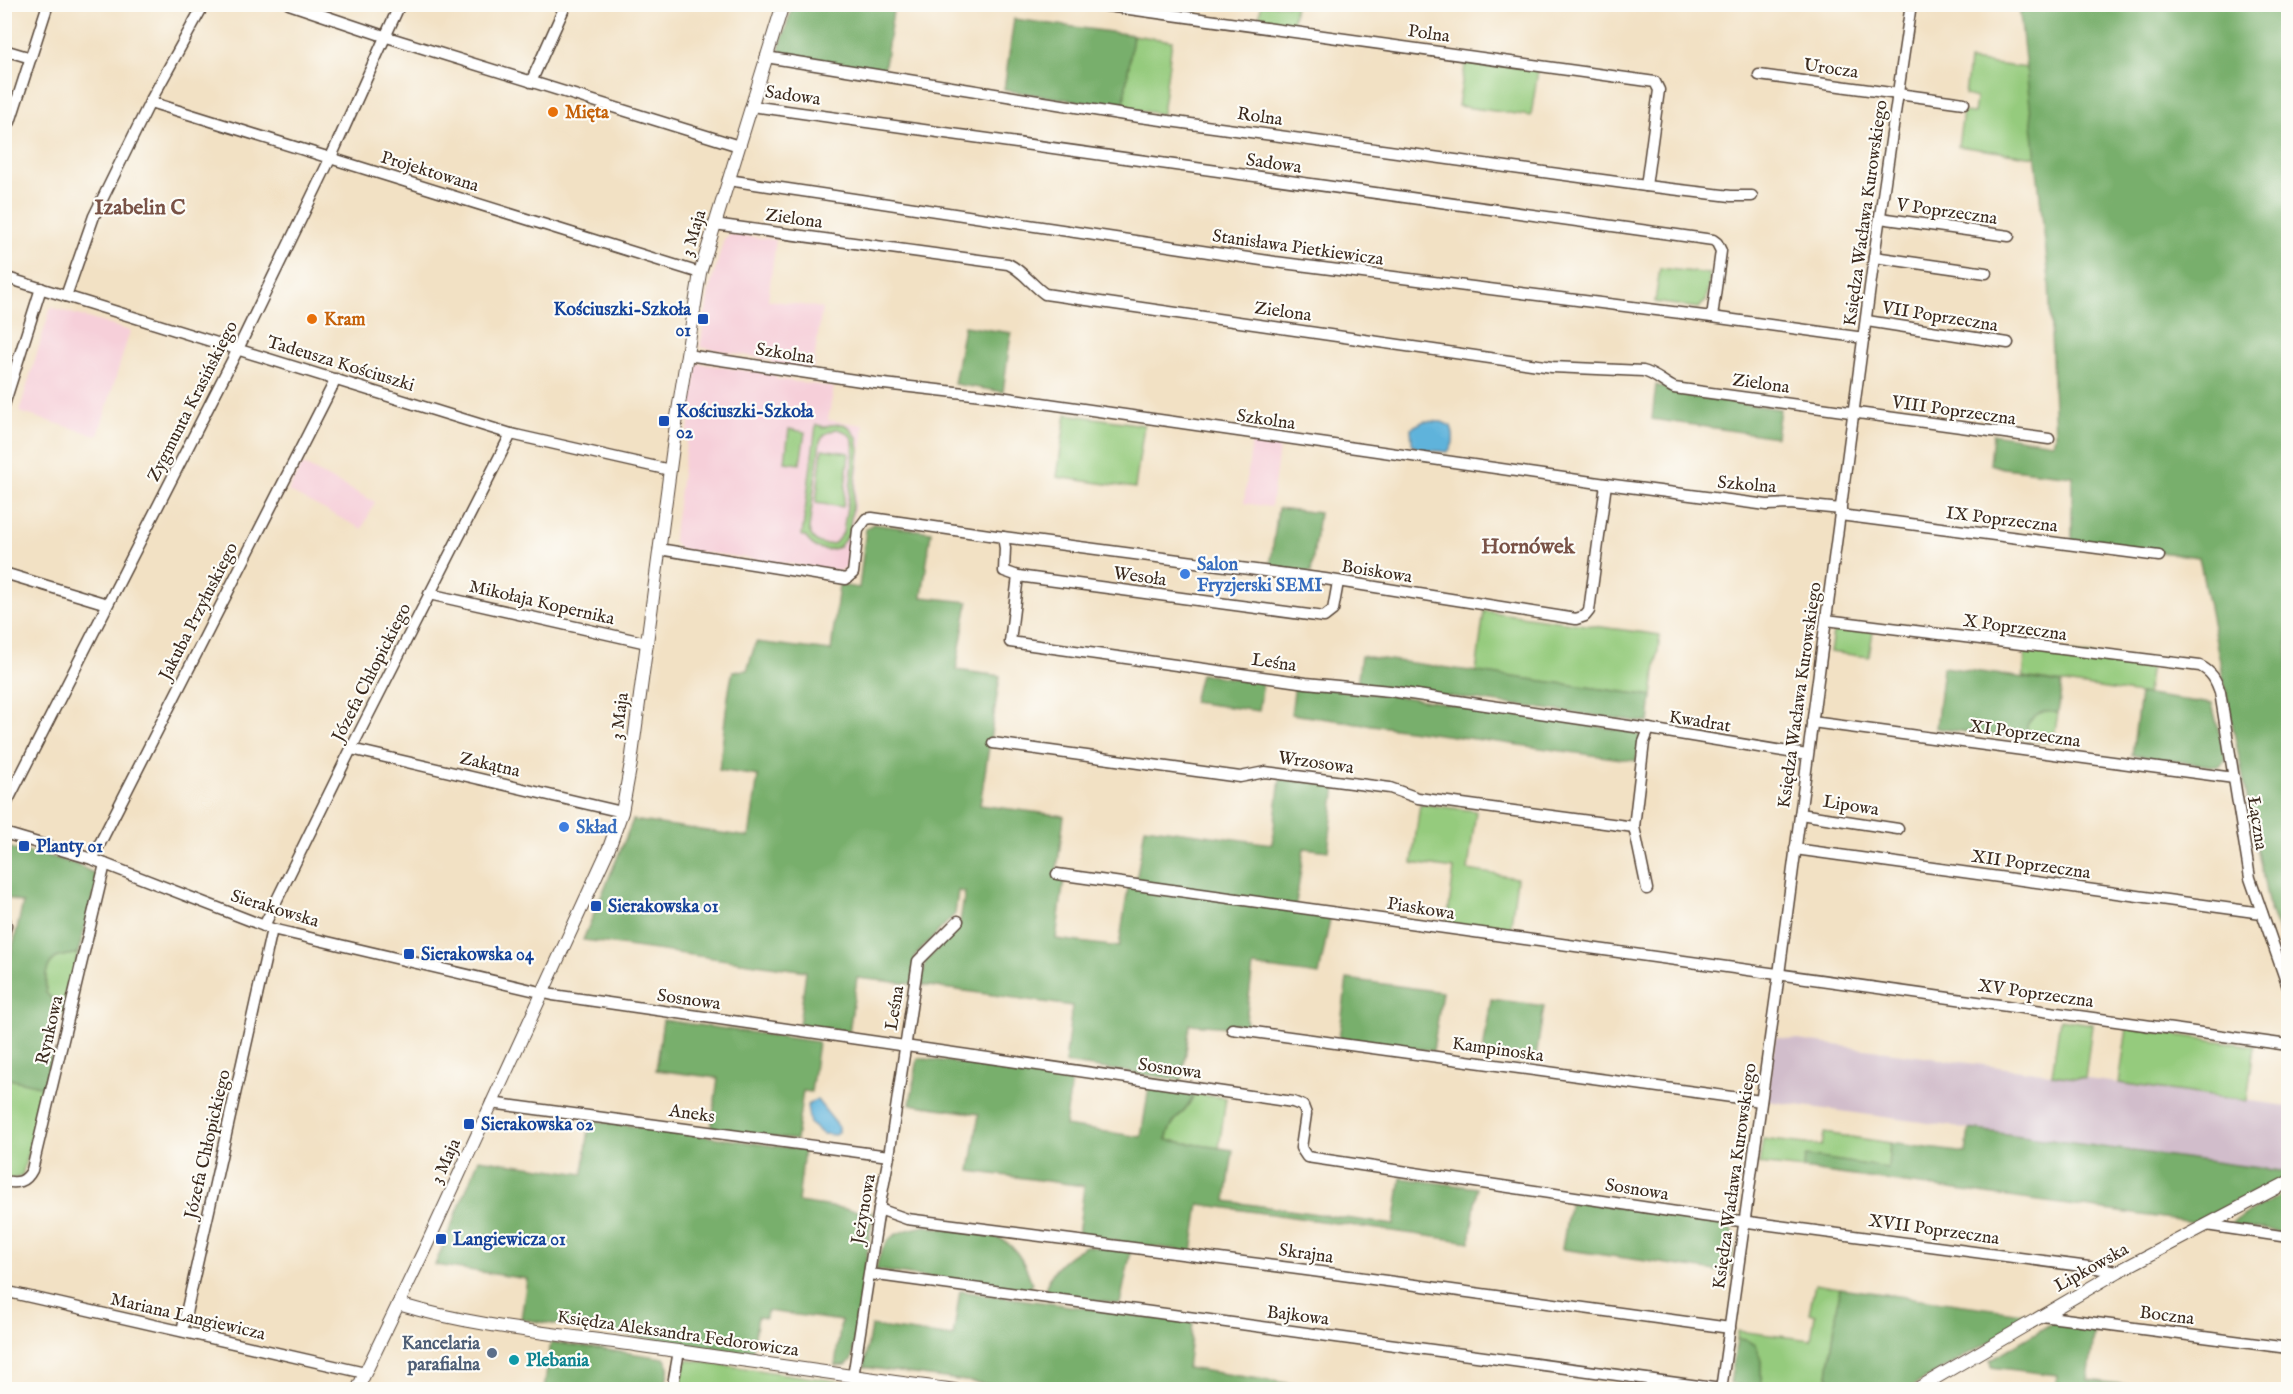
<svg xmlns="http://www.w3.org/2000/svg" width="2293" height="1394" font-family="'IM FELL English',serif">
	<style>
		.built { fill: #f6cfd9 }
		.industrial { fill: #d1bdcb }
		.green { fill: #95cb7d; stroke: #687a4e; stroke-width: 1.5; fill-rule: evenodd }
		.forest { fill: #78af6c; stroke: #5a6c45; stroke-width: 1.5 }
		.water { fill: #5fb3db; stroke: #4d6e7c; stroke-width: 1.5 }
		.lines { fill: none; stroke-linecap: round; stroke-linejoin: round }
		.minor-casing { stroke: #564537; stroke-width: 13 }
		.tertiary-casing { stroke: #564537; stroke-width: 14 }
		.minor { stroke: #fff; stroke-width: 10 }
		.tertiary { stroke: #fff; stroke-width: 12 }
		.food-dot { fill: #e8710a; stroke: #fdfcf7; stroke-width: 2 }
		.transit-dot { fill: #1a4fb4; stroke: #fdfcf7; stroke-width: 2 }
		.shop-dot { fill: #3f7fe0; stroke: #fdfcf7; stroke-width: 2 }
		.service-dot { fill: #5c6f8a; stroke: #fdfcf7; stroke-width: 2 }
		.culture-dot { fill: #0f9aa8; stroke: #fdfcf7; stroke-width: 2 }
		.labels { text-anchor: middle; stroke-width: 4.5; stroke-linejoin: round; paint-order: stroke }
		.street-label { font-size: 18px; fill: #3b2a1e; stroke: #fdfcf7 }
		.food-label { font-size: 18px; font-weight: bold; fill: #c56008; stroke: #fdfcf7; text-anchor: start }
		.transit-label { font-size: 18px; font-weight: bold; fill: #164399; stroke: #fdfcf7; text-anchor: start }
		.shop-label { font-size: 18px; font-weight: bold; fill: #366cbe; stroke: #fdfcf7; text-anchor: start }
		.service-label { font-size: 18px; font-weight: bold; fill: #4e5e75; stroke: #fdfcf7; text-anchor: end }
		.culture-label { font-size: 18px; font-weight: bold; fill: #0d838f; stroke: #fdfcf7; text-anchor: start }
		.quarter-label { font-size: 21px; font-weight: bold; fill: #795246; stroke: #fdfcf7 }
	</style>
	<rect width="100%" height="100%" fill="#fdfcf7"/>
	<filter id="ink" filterUnits="userSpaceOnUse"><feTurbulence type="fractalNoise" baseFrequency=".0167" numOctaves="2"/><feDisplacementMap in="SourceGraphic" scale="12" xChannelSelector="R" yChannelSelector="G"/><feConvolveMatrix kernelMatrix="1 2 1 2 8 2 1 2 1" color-interpolation-filters="sRGB"/></filter>
	<filter id="wash" filterUnits="userSpaceOnUse"><feTurbulence type="fractalNoise" baseFrequency=".008" numOctaves="4" result="noise"/><feDisplacementMap in="SourceGraphic" scale="24" xChannelSelector="R" yChannelSelector="G"/><feGaussianBlur stdDeviation="1.35" result="paint"/><feColorMatrix in="noise" values="0 0 0 0 0 0 0 0 0 0 0 0 0 0 0 0 0 1.4 0 .05"/><feComposite in="paint" operator="in"/></filter>
	<g filter="url(#wash)">
		<rect width="100%" height="100%" fill="#f2e1c4"/>
		<!-- built -->
		<g class="built">
			<path d="M731 234 776 240 768 300 822 308 813 369 771 364V360L700 347 709 291 724 239Z"/>
			<path d="M51 307 130 331 98 436 19 412Z"/>
			<path d="M697 363 776 375V379L834 387 828 420 864 425 848 565 841 571 679 549 673 541Z"/>
			<path d="M1252 439 1280 441 1271 507 1244 503Z"/>
			<path d="M302 464 375 502 362 529 288 491Z"/>
		</g>
		<!-- industrial -->
		<path class="industrial" d="M1775 1037 2288 1106V1172L1767 1101Z"/>
		<!-- green -->
		<g class="green">
			<path d="M1261 5H1295L1292 26 1259 22Z"/>
			<path d="M1133 35 1172 41 1162 114 1123 108Z"/>
			<path d="M1466 60 1538 70 1531 116 1458 106Z"/>
			<path d="M1969 61 2027 68 2036 157 1958 146 1963 112 1974 113 1976 98 1965 95Z"/>
			<path d="M1660 268 1710 274 1706 301 1698 308 1655 302Z"/>
			<path d="M1066 414 1144 425 1135 488 1057 477Z"/>
			<path d="M843 424 849 427 857 437 859 450 849 534 839 547C825 553 813 549 805 536H802L816 425 822 426V428L830 425ZM836 429C843 430 848 432 852 438 858 450 845 516 843 533L835 543C822 547 812 542 809 529L820 441 825 434Z"/>
			<path d="M789 429 805 432 800 464 785 462Z"/>
			<path d="M822 449 849 453 843 507 816 503Z"/>
			<path d="M1484 611 1660 635 1652 696 1476 672Z"/>
			<path d="M1840 627 1873 631 1869 657 1830 652 1833 633Z"/>
			<path d="M2026 648 2151 664 2147 695 2023 677Z"/>
			<path d="M2045 710 2058 713 2053 743 2028 740 2027 725 2034 715Z"/>
			<path d="M1420 804 1476 811 1468 870 1517 878 1510 932 1447 924 1454 869 1412 863Z"/>
			<path d="M78 953 64 1014 60 1015 55 1002 46 993C45 980 44 964 58 957 64 955 72 955 78 953Z"/>
			<path d="M2060 1019 2092 1024 2085 1079 2052 1075Z"/>
			<path d="M2127 1028 2254 1046 2247 1101 2119 1083Z"/>
			<path d="M5 1078 44 1087 22 1176 12 1179 5 1177Z"/>
			<path d="M1194 1094 1226 1098 1219 1148 1166 1140C1172 1115 1186 1116 1194 1094Z"/>
			<path d="M1824 1133 1890 1143 1888 1168 1806 1156 1803 1169 1759 1164 1763 1139 1822 1146Z"/>
			<path d="M1815 1284 1840 1288 1826 1389H1761V1361L1746 1340 1737 1339 1738 1331 1811 1340 1815 1315 1809 1313Z"/>
			<path d="M688 1360 884 1388 901 1389H679L683 1367Z"/>
		</g>
		<!-- forest -->
		<g class="forest">
			<path d="M793 5H894L884 71 785 56 779 49Z"/>
			<path d="M2019 5H2288V957L2269 907 2199 557 2072 541V476L2003 468 1990 464 1993 434 2053 443 2055 437 2049 279Z"/>
			<path d="M1014 19 1133 35 1123 108 1004 90Z"/>
			<path d="M964 326 1011 333 1003 392 954 384Z"/>
			<path d="M1656 385 1687 396 1780 409 1776 437 1652 419Z"/>
			<path d="M1278 508 1319 513 1311 573 1270 568Z"/>
			<path d="M873 524 931 532 922 597 968 602 956 670 1000 676 980 805 1064 816 1057 870 1064 879 1056 939 1119 947 1128 888 1136 881 1145 827 1272 844 1280 779 1336 785 1328 851 1304 848 1295 910 1331 914 1319 975 1253 966 1246 1020 1248 1026 1234 1023 1229 1027 1190 1024 1182 1080 1065 1063 1072 1006 922 985 925 962 959 927 965 892 958 891 955 914 915 956 912 984 857 978 849 1032 799 1025 806 971 583 940 633 820 749 837 758 776 719 770C724 737 725 703 733 671L747 670 756 642 831 651 839 585 859 588 866 529Z"/>
			<path d="M1361 656 1652 696 1649 723 1357 684Z"/>
			<path d="M1943 667 2062 683 2058 713C2043 710 2036 712 2027 725L2028 740 1936 728Z"/>
			<path d="M1200 674 1263 682 1259 711 1193 702Z"/>
			<path d="M1295 685 1390 695 1634 732 1641 737 1636 761 1291 714Z"/>
			<path d="M2140 694 2212 704 2226 760 2219 767 2132 755Z"/>
			<path d="M5 845 20 852 39 853 78 865 95 874 96 886 78 953C72 955 64 955 58 957 44 964 45 980 46 993L55 1002 60 1015 53 1027 48 1048 51 1058 44 1087 5 1078V980L23 903 5 897Z"/>
			<path d="M1347 979 1442 992 1433 1051 1339 1038Z"/>
			<path d="M1491 999 1544 1006 1535 1063 1482 1058Z"/>
			<path d="M663 1020 818 1042 811 1092 803 1091 796 1140 711 1129 718 1078 656 1070Z"/>
			<path d="M918 1058 1072 1076 1065 1126 1141 1137 1149 1087 1194 1094C1186 1115 1172 1115 1166 1140L1233 1150 1226 1201 1394 1225 1401 1178 1477 1188 1470 1242 1199 1204 1192 1252 1078 1236 1084 1186 970 1171 979 1114 910 1104Z"/>
			<path d="M590 1120 804 1150 798 1202 873 1213 852 1359 846 1365 835 1366 841 1321 767 1311 766 1318 758 1317 752 1354 521 1319 527 1279 435 1265 479 1159 583 1174Z"/>
			<path d="M1969 1129 2288 1172V1176L2193 1222 1803 1169 1806 1156 1888 1168 1890 1143 1966 1153Z"/>
			<path d="M2288 1191V1233L2228 1224Z"/>
			<path d="M1570 1200 1727 1223 1735 1237 1730 1273 1562 1249Z"/>
			<path d="M926 1226C942 1229 988 1232 1001 1239 1017 1247 1028 1269 1032 1285L1028 1292 876 1270C882 1237 894 1231 926 1226Z"/>
			<path d="M1086 1246 1131 1251 1120 1304 1044 1293C1050 1269 1065 1257 1086 1246Z"/>
			<path d="M1840 1288 2030 1314 2028 1320 1908 1389 1826 1390Z"/>
			<path d="M960 1291 1193 1323 1187 1368 1332 1390H1031L864 1367 871 1326 953 1337Z"/>
			<path d="M2052 1323 2095 1328 2088 1380 2161 1389H2055L2057 1375 1991 1367 1990 1360Z"/>
			<path d="M1737 1339 1746 1340 1756 1345 1761 1361V1389L1730 1384Z"/>
			<path d="M551 1342 664 1358 669 1366 665 1389H544Z"/>
		</g>
		<!-- water -->
		<g class="water">
			<path d="M1424 421 1442 422 1451 426C1454 435 1455 446 1447 452L1417 449 1412 443 1411 428Z"/>
			<path d="M817 1100 838 1126V1132L835 1135 823 1134 810 1124 807 1106 813 1101Z"/>
		</g>
	</g>
	<g filter="url(#ink)">
		<g class="lines">
			<!-- minor casing -->
			<g class="minor-casing">
				<g id="minor">
					<path d="M289 4 387 37 739 146"/>
					<path d="M1093 4 1655 82 1659 90 1646 186"/>
					<path d="M4 50 31 58"/>
					<path d="M766 57 1125 115 1646 186 1731 196H1752"/>
					<path d="M1759 75 1964 103"/>
					<path d="M531 82 566 4"/>
					<path d="M150 102 700 273"/>
					<path d="M751 106 1713 240 1717 243 1721 251 1712 317"/>
					<path d="M4 125 10 122 48 4"/>
					<path d="M728 180 1275 262 1712 317 1864 338"/>
					<path d="M1880 218 2009 236"/>
					<path d="M714 224 1008 264C1022 270 1033 286 1045 294L1552 367 1643 371C1653 373 1664 383 1674 388L2049 439"/>
					<path d="M1874 257 1986 273"/>
					<path d="M4 277 511 434 670 470"/>
					<path d="M66 296 94 216 150 102 204 4"/>
					<path d="M1867 321 2008 343"/>
					<path d="M687 355 875 383 1000 397 1606 484 1767 505 1790 504 1841 509"/>
					<path d="M4 405 41 288"/>
					<path d="M1840 515 2159 556"/>
					<path d="M1003 537 1005 548 1004 571 1018 576 1010 642 1306 683 1390 691 1649 729"/>
					<path d="M659 549 846 579 853 573 858 530 866 519 872 518 1003 537 1325 579 1576 619 1585 616 1589 611 1606 484"/>
					<path d="M4 573 107 604"/>
					<path d="M1018 576 1324 617 1333 610 1338 582"/>
					<path d="M429 594 647 643"/>
					<path d="M1826 620 2200 666C2212 672 2216 680 2220 692L2250 878 2288 987"/>
					<path d="M1812 722 2234 778"/>
					<path d="M993 743 1240 777 1265 772 1390 788 1418 798 1634 827"/>
					<path d="M351 749 622 812"/>
					<path d="M4 808 238 349 331 157 400 4"/>
					<path d="M1800 814 1898 829"/>
					<path d="M4 833 92 859 272 929 553 995 1293 1102 1303 1106 1306 1114 1301 1148 1307 1157 1703 1216 2119 1271"/>
					<path d="M1795 849 2262 913"/>
					<path d="M92 859 336 379"/>
					<path d="M1057 874 2288 1045"/>
					<path d="M1647 889 1634 827 1644 742 1649 729 1807 755"/>
					<path d="M4 915 6 925 4 934"/>
					<path d="M264 926 351 749 511 434"/>
					<path d="M1232 1029 1761 1101"/>
					<path d="M491 1103 889 1156"/>
					<path d="M4 1181C18 1184 26 1182 32 1170L105 864"/>
					<path d="M879 1209 907 1219 1306 1270 1730 1328"/>
					<path d="M2206 1225 2288 1237"/>
					<path d="M870 1274 1721 1389"/>
					<path d="M4 1291 365 1373"/>
					<path d="M2042 1316 2288 1348"/>
					<path d="M182 1331 272 929"/>
					<path d="M853 1377 879 1209 889 1156 918 961 958 921"/>
					<path d="M672 1390 679 1351"/>
					<path d="M1721 1390 1779 974 1874 257 1911 4"/>
				</g>
			</g>
			<!-- tertiary casing -->
			<g class="tertiary-casing">
				<g id="tertiary">
					<path d="M398 1304C475 1327 557 1334 635 1345 742 1360 848 1376 955 1390"/>
					<path d="M357 1390 428 1242 609 848 622 812 631 763 677 417 700 273 783 4"/>
					<path d="M1915 1390 2119 1271 2288 1182"/>
				</g>
			</g>
			<!-- minor -->
			<use href="#minor" class="minor"/>
			<!-- tertiary -->
			<use href="#tertiary" class="tertiary"/>
		</g>
	</g>
	<!-- markers -->
	<g class="food-dot">
		<circle cx="553" cy="112" r="6"/>
		<circle cx="312" cy="319" r="6"/>
	</g>
	<g class="transit-dot">
		<rect x="697" y="313" width="12" height="12" rx="3"/>
		<rect x="658" y="415" width="12" height="12" rx="3"/>
		<rect x="18" y="840" width="12" height="12" rx="3"/>
		<rect x="590" y="900" width="12" height="12" rx="3"/>
		<rect x="403" y="948" width="12" height="12" rx="3"/>
		<rect x="463" y="1118" width="12" height="12" rx="3"/>
		<rect x="435" y="1233" width="12" height="12" rx="3"/>
	</g>
	<g class="shop-dot">
		<circle cx="1185" cy="574" r="6"/>
		<circle cx="564" cy="827" r="6"/>
	</g>
	<circle class="service-dot" cx="492" cy="1353" r="6"/>
	<circle class="culture-dot" cx="514" cy="1360" r="6"/>
	<g class="labels">
		<!-- street labels -->
		<g class="street-label">
			<text transform="translate(1429 33) rotate(8)" y="6">Polna</text>
			<text transform="translate(1831 68) rotate(8)" y="6">Urocza</text>
			<text transform="translate(793 95) rotate(8)" y="6">Sadowa</text>
			<text transform="translate(1260 116) rotate(8)" y="6">Rolna</text>
			<text transform="translate(1274 163) rotate(8)" y="6">Sadowa</text>
			<text transform="translate(430 171) rotate(17)" y="6">Projektowana</text>
			<text transform="translate(1947 211) rotate(8)" y="6">V Poprzeczna</text>
			<text transform="translate(1865 213) rotate(-82)" y="6">Księdza Wacława Kurowskiego</text>
			<text transform="translate(794 218) rotate(8)" y="6">Zielona</text>
			<text transform="translate(693 233) rotate(-73)" y="6">3 Maja</text>
			<text transform="translate(1298 247) rotate(8)" y="6">Stanisława Pietkiewicza</text>
			<text transform="translate(1283 311) rotate(8)" y="6">Zielona</text>
			<text transform="translate(1940 316) rotate(9)" y="6">VII Poprzeczna</text>
			<text transform="translate(785 353) rotate(9)" y="6">Szkolna</text>
			<text transform="translate(341 363) rotate(17)" y="6">Tadeusza Kościuszki</text>
			<text transform="translate(1761 383) rotate(8)" y="6">Zielona</text>
			<text transform="translate(192 401) rotate(-63)" y="6">Zygmunta Krasińskiego</text>
			<text transform="translate(1954 410) rotate(8)" y="6">VIII Poprzeczna</text>
			<text transform="translate(1266 419) rotate(8)" y="6">Szkolna</text>
			<text transform="translate(1747 484) rotate(5)" y="6">Szkolna</text>
			<text transform="translate(2002 519) rotate(7)" y="6">IX Poprzeczna</text>
			<text transform="translate(1377 571) rotate(9)" y="6">Boiskowa</text>
			<text transform="translate(1140 576) rotate(8)" y="6">Wesoła</text>
			<text transform="translate(542 602) rotate(13)" y="6">Mikołaja Kopernika</text>
			<text transform="translate(198 611) rotate(-63)" y="6">Jakuba Przyłuskiego</text>
			<text transform="translate(2015 627) rotate(8)" y="6">X Poprzeczna</text>
			<text transform="translate(1274 662) rotate(8)" y="6">Leśna</text>
			<text transform="translate(371 672) rotate(-63)" y="6">Józefa Chłopickiego</text>
			<text transform="translate(1799 695) rotate(-82)" y="6">Księdza Wacława Kurowskiego</text>
			<text transform="translate(619 716) rotate(-83)" y="6">3 Maja</text>
			<text transform="translate(1700 721) rotate(9)" y="6">Kwadrat</text>
			<text transform="translate(2025 733) rotate(8)" y="6">XI Poprzeczna</text>
			<text transform="translate(1316 762) rotate(8)" y="6">Wrzosowa</text>
			<text transform="translate(490 764) rotate(13)" y="6">Zakątna</text>
			<text transform="translate(1851 805) rotate(9)" y="6">Lipowa</text>
			<text transform="translate(2258 823) rotate(81)" y="6">Łączna</text>
			<text transform="translate(2031 864) rotate(8)" y="6">XII Poprzeczna</text>
			<text transform="translate(275 908) rotate(17)" y="6">Sierakowska</text>
			<text transform="translate(1421 908) rotate(9)" y="6">Piaskowa</text>
			<text transform="translate(2036 993) rotate(8)" y="6">XV Poprzeczna</text>
			<text transform="translate(689 999) rotate(8)" y="6">Sosnowa</text>
			<text transform="translate(894 1008) rotate(-81)" y="6">Leśna</text>
			<text transform="translate(49 1030) rotate(-77)" y="6">Rynkowa</text>
			<text transform="translate(1498 1049) rotate(8)" y="6">Kampinoska</text>
			<text transform="translate(1170 1068) rotate(8)" y="6">Sosnowa</text>
			<text transform="translate(692 1113) rotate(8)" y="6">Aneks</text>
			<text transform="translate(207 1144) rotate(-77)" y="6">Józefa Chłopickiego</text>
			<text transform="translate(445 1161) rotate(-65)" y="6">3 Maja</text>
			<text transform="translate(1734 1176) rotate(-82)" y="6">Księdza Wacława Kurowskiego</text>
			<text transform="translate(1637 1189) rotate(9)" y="6">Sosnowa</text>
			<text transform="translate(863 1209) rotate(-80)" y="6">Jeżynowa</text>
			<text transform="translate(1934 1229) rotate(8)" y="6">XVII Poprzeczna</text>
			<text transform="translate(1306 1253) rotate(8)" y="6">Skrajna</text>
			<text transform="translate(2091 1267) rotate(-29)" y="6">Lipkowska</text>
			<text transform="translate(1298 1315) rotate(7)" y="6">Bajkowa</text>
			<text transform="translate(2167 1315) rotate(7)" y="6">Boczna</text>
			<text transform="translate(188 1316) rotate(13)" y="6">Mariana Langiewicza</text>
			<text transform="translate(678 1333) rotate(8)" y="6">Księdza Aleksandra Fedorowicza</text>
		</g>
		<!-- food labels -->
		<g class="food-label">
			<text x="565" y="118">Mięta</text>
			<text x="324" y="325">Kram</text>
		</g>
		<!-- transit labels -->
		<g class="transit-label">
			<text x="691" y="315" text-anchor="end">Kościuszki-Szkoła<tspan x="691" dy="21">01</tspan></text>
			<text x="676" y="417">Kościuszki-Szkoła<tspan x="676" dy="21">02</tspan></text>
			<text x="36" y="852">Planty 01</text>
			<text x="608" y="912">Sierakowska 01</text>
			<text x="421" y="960">Sierakowska 04</text>
			<text x="481" y="1130">Sierakowska 02</text>
			<text x="453" y="1245">Langiewicza 01</text>
		</g>
		<!-- shop labels -->
		<g class="shop-label">
			<text x="1197" y="570">Salon<tspan x="1197" dy="21">Fryzjerski SEMI</tspan></text>
			<text x="576" y="833">Skład</text>
		</g>
		<!-- service labels -->
		<g class="service-label">
			<text x="480" y="1349">Kancelaria<tspan x="480" dy="21">parafialna</tspan></text>
		</g>
		<!-- culture labels -->
		<g class="culture-label">
			<text x="526" y="1366">Plebania</text>
		</g>
		<!-- quarter labels -->
		<g class="quarter-label">
			<text x="140" y="214">Izabelin C</text>
			<text x="1528" y="553">Hornówek</text>
		</g>
	</g>
	<!-- margin -->
	<rect width="2293" height="1394" fill="none" stroke="#fdfcf7" stroke-width="24"/>
</svg>
